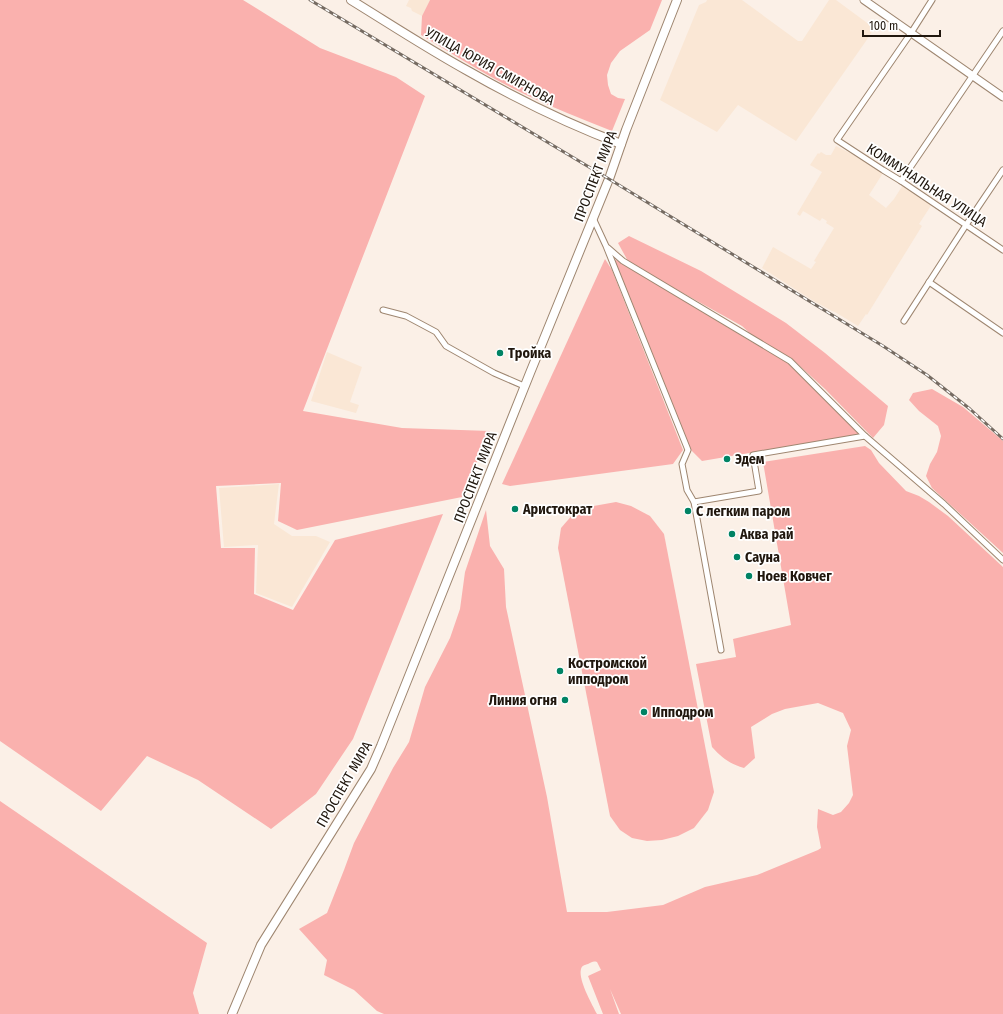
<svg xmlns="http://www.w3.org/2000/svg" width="1003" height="1014" font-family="'Fira Sans Condensed',sans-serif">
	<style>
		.built { fill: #fae7d5 }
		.green { fill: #fab1ae }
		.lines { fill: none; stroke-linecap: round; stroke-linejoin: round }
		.street-casing { stroke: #9e8670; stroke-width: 7 }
		.secondary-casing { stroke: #9e8670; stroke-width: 9 }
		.primary-casing { stroke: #9e8670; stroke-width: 10 }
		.street { stroke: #fff; stroke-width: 5 }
		.secondary { stroke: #fff; stroke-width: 7 }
		.primary { stroke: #fff; stroke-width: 8 }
		.rail-casing { stroke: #756b62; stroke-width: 3 }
		.rail { stroke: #fff; stroke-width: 1.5; stroke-dasharray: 4.5; stroke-linecap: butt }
		.poi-dot { fill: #008364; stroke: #fff; stroke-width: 1.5 }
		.labels { text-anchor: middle; stroke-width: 3.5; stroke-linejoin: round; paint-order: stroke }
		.street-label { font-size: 14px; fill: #20170e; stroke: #fff }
		.poi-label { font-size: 14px; font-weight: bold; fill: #20170e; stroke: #fff; text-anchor: start }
	</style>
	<rect width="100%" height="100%" fill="#fbf0e7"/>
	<!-- built -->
	<g class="built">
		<path d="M409 0H430L422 16 412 11 411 8 406 6Z"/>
		<path d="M707 0H742L798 41H802L829 0H836L874 28 866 41 796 141 738 105 717 132 660 100 699 5 706 2Z"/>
		<path d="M836 146 860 158 883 173 869 195 886 208 894 199 903 185 932 204 919 224 922 226 867 315 866 314 858 326 835 312 832 311 812 300 762 268 773 247 811 269 816 262 814 261 834 228 826 223 827 221 822 218 820 221 803 211 800 216 797 214 822 172 810 165 818 153 819 154 821 152 826 155H831Z"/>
		<path d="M327 352 362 367 350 402 359 405 356 413 311 401Z"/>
		<path d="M279 484 274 524 292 536H316L330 542 292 607 256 593 258 545 224 547 219 488Z"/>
	</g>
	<!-- green -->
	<g class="green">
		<path d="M0 0H243L320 48 396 77 425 96 303 411 402 428 490 431 462 497 297 530 278 521 281 483 216 486 221 548H255L254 594 293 610 335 540 443 514 353 739 316 794 271 829 198 780 147 756 101 811 0 741Z"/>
		<path d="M430 0H662L650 30 620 51 611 63 607 75 608 85 611 94 618 98 625 99 612 131C582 119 551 107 522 93 487 76 454 55 421 35L422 16Z"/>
		<path d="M629 236 701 271 786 323 825 353 888 406 884 425 873 438 825 389 791 358 755 338 742 326 629 263 618 243Z"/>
		<path d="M613 258 752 342 790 363 861 434 702 461 690 449Z"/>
		<path d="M605 259 612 270 683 450 673 464 510 486 502 484Z"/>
		<path d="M932 389 963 407 1003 441V553L932 488 926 476 930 464 937 452 941 436 938 426 919 411 909 400 913 393Z"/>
		<path d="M865 446 871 450 879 463 906 491 919 496 929 502 948 516 1003 567V1014H621L610 989 619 1014H603L588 976 601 970 597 962C593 961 592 962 588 964 585 965 582 965 581 969 578 980 592 1004 597 1014H384L377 1011 354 990 324 975 327 960 299 929 327 913 344 870 354 843 393 768 409 742 425 687 450 638 460 609 465 572 486 510 490 546 504 569 506 607 547 797 567 912H607L663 905 705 887 757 875 818 850 821 848 817 827 818 809 833 815 841 812 849 803 853 795 847 746 851 730 843 713 818 703 785 709 772 714 751 727 755 758 744 768C730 764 722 758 712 747L696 664 736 657 733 639 791 625 763 462Z"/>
		<path d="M616 502 631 506 650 516 664 534 714 792 708 810 694 828 678 836 662 840 647 841 632 838 620 830 610 816 558 548 561 528 574 513 588 507Z"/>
		<path d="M0 801 207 943 193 993 199 1014H0Z"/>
	</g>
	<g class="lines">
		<!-- street casing -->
		<g class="street-casing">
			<g id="street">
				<path d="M932 0 911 33 837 140 883 170 901 181 1003 250"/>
				<path d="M901 181 1003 31"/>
				<path d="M593 218 606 246 688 450 682 464 687 490 694 502 721 650"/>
				<path d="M608 248 623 261 790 361 865 436"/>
				<path d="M929 282 1003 333"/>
				<path d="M383 310 406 316 436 332 446 346 494 373 524 386"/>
				<path d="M904 321 966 225 1003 170"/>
				<path d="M694 502 759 491 753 455 865 436 944 504 1003 560"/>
			</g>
		</g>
		<!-- secondary casing -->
		<g class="secondary-casing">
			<path id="secondary" d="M864 0 1003 97"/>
		</g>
		<!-- primary casing -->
		<g class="primary-casing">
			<g id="primary">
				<path d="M351 0C390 24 428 49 468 71 517 99 568 124 621 144"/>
				<path d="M232 1014 261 945 371 769 381 746 530 373 609 179 626 130 677 0"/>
			</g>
		</g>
		<!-- street -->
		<use href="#street" class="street"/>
		<!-- secondary -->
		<use href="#secondary" class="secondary"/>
		<!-- primary -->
		<use href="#primary" class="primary"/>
		<!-- rail casing -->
		<g class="rail-casing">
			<path id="rail" d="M310 0 609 179 883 346 927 375 970 409 1003 439"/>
		</g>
		<!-- rail -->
		<use href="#rail" class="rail"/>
	</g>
	<!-- markers -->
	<g class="poi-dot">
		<circle cx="500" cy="353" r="4"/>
		<circle cx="727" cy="459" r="4"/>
		<circle cx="515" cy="509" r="4"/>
		<circle cx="688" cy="511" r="4"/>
		<circle cx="732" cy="534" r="4"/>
		<circle cx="737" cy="557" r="4"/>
		<circle cx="749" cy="576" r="4"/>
		<circle cx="560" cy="671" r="4"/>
		<circle cx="565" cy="700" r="4"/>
		<circle cx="644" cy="712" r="4"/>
	</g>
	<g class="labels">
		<!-- street labels -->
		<g class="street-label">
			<text transform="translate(490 66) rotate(29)" y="5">УЛИЦА ЮРИЯ СМИРНОВА</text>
			<text transform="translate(595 176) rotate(-69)" y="5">ПРОСПЕКТ МИРА</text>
			<text transform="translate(927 185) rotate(33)" y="5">КОММУНАЛЬНАЯ УЛИЦА</text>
			<text transform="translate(475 477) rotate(-69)" y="5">ПРОСПЕКТ МИРА</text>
			<text transform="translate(344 784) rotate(-60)" y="5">ПРОСПЕКТ МИРА</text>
		</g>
		<!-- poi labels -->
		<g class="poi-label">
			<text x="508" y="358">Тройка</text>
			<text x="735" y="464">Эдем</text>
			<text x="523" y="514">Аристократ</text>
			<text x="696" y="516">С легким паром</text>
			<text x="740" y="539">Аква рай</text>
			<text x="745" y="562">Сауна</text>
			<text x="757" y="581">Ноев Ковчег</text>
			<text x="568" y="668">Костромской<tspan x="568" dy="16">ипподром</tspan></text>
			<text x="557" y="705" text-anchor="end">Линия огня</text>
			<text x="652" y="717">Ипподром</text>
		</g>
	</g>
	<!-- scale -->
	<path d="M863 30v6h77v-6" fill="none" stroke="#20170e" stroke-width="2"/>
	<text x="869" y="30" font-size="12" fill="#20170e" stroke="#ffffff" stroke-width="3" paint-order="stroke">100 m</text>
</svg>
